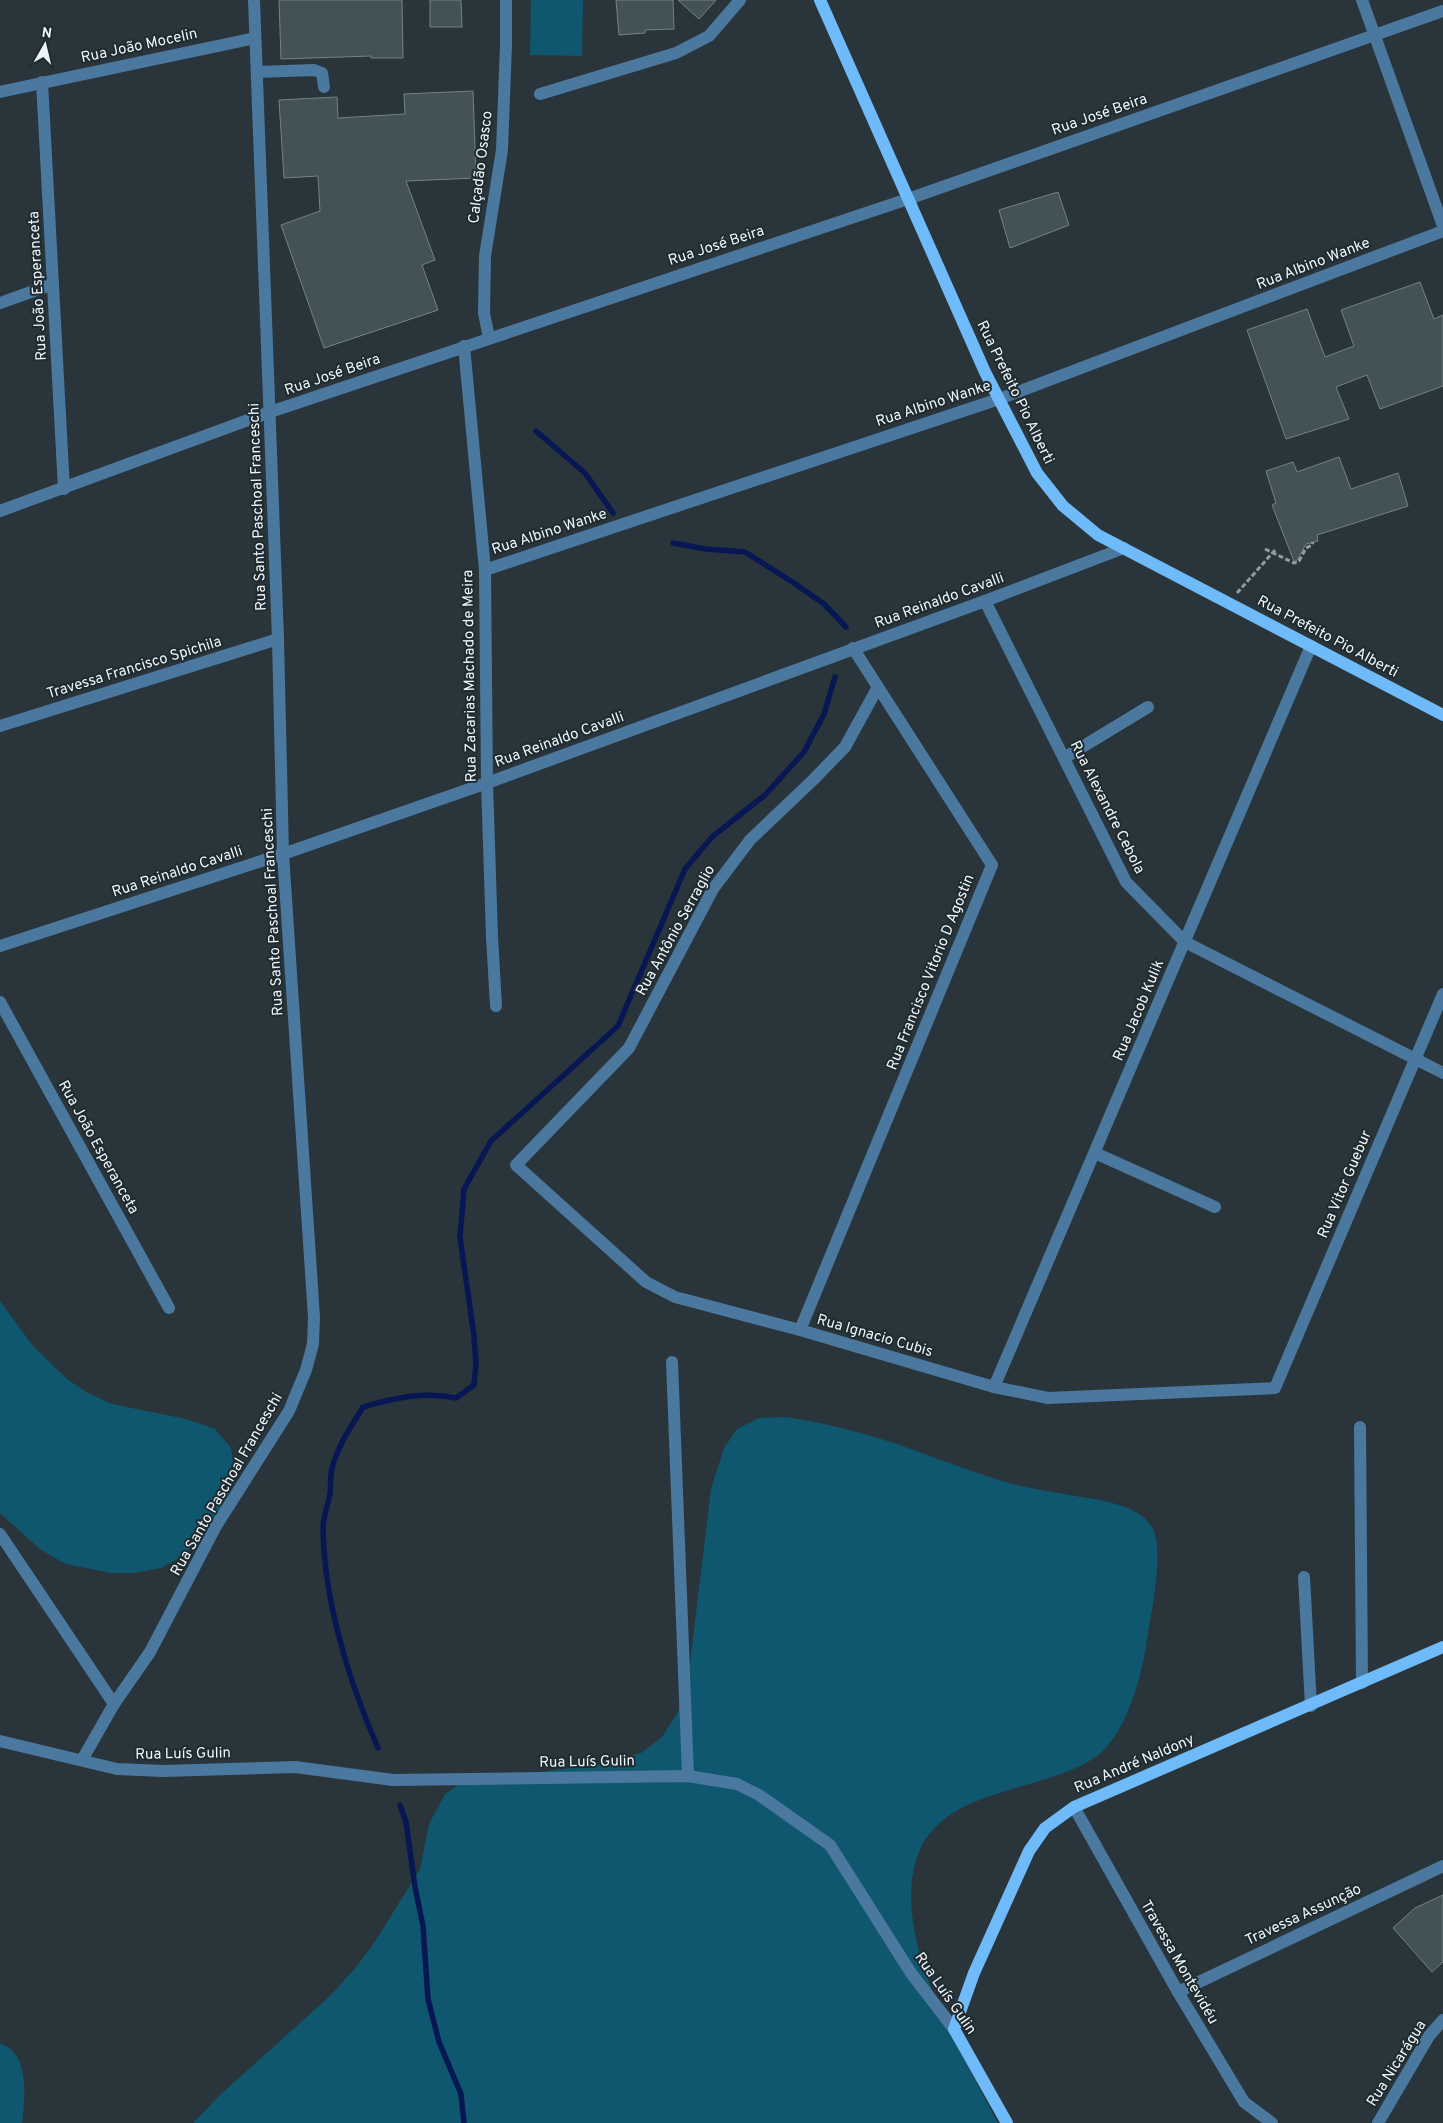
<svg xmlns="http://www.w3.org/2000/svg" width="1443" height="2123" font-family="Overpass,sans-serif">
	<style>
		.green { fill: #0e576e }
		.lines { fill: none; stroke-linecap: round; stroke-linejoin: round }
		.stream { stroke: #061754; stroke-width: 5.5 }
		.building { fill: #435254; stroke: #738385 }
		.path { stroke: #929ba0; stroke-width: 3; stroke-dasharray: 5 2.5; stroke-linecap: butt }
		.minor { stroke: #4b789e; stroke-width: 12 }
		.major { stroke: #6fbaf8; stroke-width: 12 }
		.labels { text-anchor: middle; stroke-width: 4; stroke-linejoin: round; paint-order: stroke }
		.street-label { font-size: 15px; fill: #edf5f8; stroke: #1f2b30 }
	</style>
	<rect width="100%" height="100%" fill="#29353b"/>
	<!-- green -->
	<g class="green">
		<path d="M531 0H583L582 56 530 55Z"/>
		<path d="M0 1301 33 1346 67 1379 86 1392 112 1404 186 1419 215 1429 231 1448 234 1468 228 1496 219 1516 183 1556 161 1568 134 1573H111L66 1564 41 1550 0 1513Z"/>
		<path d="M787 1417C824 1423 861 1432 897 1444 934 1457 971 1472 1009 1483 1031 1489 1053 1492 1075 1496 1099 1500 1138 1504 1152 1527 1165 1550 1151 1613 1147 1639 1143 1673 1126 1735 1097 1756 1042 1795 935 1785 915 1864 894 1943 962 2055 998 2123H193L221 2094 330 1996 357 1966 376 1940 420 1869 429 1824 445 1794 458 1785 490 1778 604 1764 641 1753 662 1737 678 1712 690 1663 711 1489 724 1448 737 1429 759 1418Z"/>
		<path d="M0 2044C30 2051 25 2100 22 2123H0Z"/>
	</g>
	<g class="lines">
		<!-- stream -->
		<g class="stream">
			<path d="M536 431 585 473 613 513"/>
			<path d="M673 543 706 549 745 552 794 583 824 604 846 627"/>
			<path d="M378 1748C349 1682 324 1601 323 1528 323 1517 328 1505 330 1494 331 1486 330 1476 332 1468 338 1446 351 1426 363 1407 394 1398 424 1391 456 1398L474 1385 476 1364 474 1336 460 1237 464 1189 491 1141 618 1026 685 869 712 837 765 795 804 752 824 714 835 677"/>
			<path d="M400 1805 406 1822 415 1887 423 1926 428 1999 439 2042 461 2094 464 2123"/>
		</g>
	</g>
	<!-- building -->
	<g class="building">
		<path d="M279 0H402L403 58H371V56L281 59Z"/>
		<path d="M430 0H461L462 27H430Z"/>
		<path d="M616 0H673L674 29 645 30V33L619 35Z"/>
		<path d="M678 0H716L699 19Z"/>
		<path d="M473 91 476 178 406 181 435 260 422 265 438 310 324 348 281 225 320 211 318 176 284 178 279 100 337 97 338 118 405 114 404 94Z"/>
		<path d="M1058 192 1069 225 1010 248 999 210Z"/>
		<path d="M1420 282 1434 319 1443 315V386L1380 409 1367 375 1336 387 1349 419 1286 439 1247 330 1307 309 1325 357 1354 346 1341 310Z"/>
		<path d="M1339 457 1351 489 1398 473 1408 506 1317 535 1318 541 1306 544 1295 564 1272 505 1276 503 1266 471 1293 462 1297 472Z"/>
		<path d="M1443 1895V1962L1432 1972 1393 1928 1415 1908Z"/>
	</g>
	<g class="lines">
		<!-- path -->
		<g class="path">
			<path d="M1265 549 1294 563 1299 561 1306 548 1312 545 1313 542"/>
			<path d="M1237 593 1275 550"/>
		</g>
		<!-- minor -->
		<g class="minor">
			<path d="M1362 0 1443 226"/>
			<path d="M257 72 314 70 322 73 324 87"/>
			<path d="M42 82 64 489"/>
			<path d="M0 92 255 38"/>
			<path d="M540 94 676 53 709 36 740 0"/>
			<path d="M0 303 53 284"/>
			<path d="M489 338 484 313 485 256 502 150 506 45V0"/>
			<path d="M464 346 485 570 487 783 492 937 496 1006"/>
			<path d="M0 511 270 412 908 199 1443 11"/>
			<path d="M485 570 999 399 1443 231"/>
			<path d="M985 601 1126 882 1185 942 1443 1073"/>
			<path d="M878 687 845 747 813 780 750 840 713 889 629 1048 516 1165 646 1282 675 1297 800 1330 994 1387 1048 1398 1275 1388 1443 994"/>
			<path d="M0 726 278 639"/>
			<path d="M1064 758 1148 707"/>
			<path d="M0 946 283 854 487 783 985 601 1124 548"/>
			<path d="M0 1002 169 1308"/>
			<path d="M1095 1153 1215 1207"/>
			<path d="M800 1330 992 865 853 648"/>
			<path d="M672 1362 688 1776"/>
			<path d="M994 1387 1311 646"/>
			<path d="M1360 1427 1362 1683"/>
			<path d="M0 1534 114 1704"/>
			<path d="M1304 1577 1311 1706"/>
			<path d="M0 1741 117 1769 163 1771 295 1767 393 1780 688 1776 737 1784 759 1795 830 1845 911 1973 954 2029"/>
			<path d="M82 1760 114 1704 150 1652 216 1526 289 1411 306 1370 313 1344 314 1317 283 854 278 639 254 0"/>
			<path d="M1074 1807 1178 1992 1244 2102 1272 2123"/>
			<path d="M1178 1992 1443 1866"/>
			<path d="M1378 2123 1429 2036 1443 2020"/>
		</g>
		<!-- major -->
		<g class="major">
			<path d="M820 0 985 372 1037 473 1063 506 1098 535 1443 715"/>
			<path d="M1007 2123 954 2029 974 1973 1029 1851 1045 1828 1074 1807 1443 1647"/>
		</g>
	</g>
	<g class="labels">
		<!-- street labels -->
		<g class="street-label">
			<text transform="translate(139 45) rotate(-12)" y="5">Rua João Mocelin</text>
			<text transform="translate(1099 114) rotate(-19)" y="5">Rua José Beira</text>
			<text transform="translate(480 167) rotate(-83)" y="5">Calçadão Osasco</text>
			<text transform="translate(716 245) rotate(-18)" y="5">Rua José Beira</text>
			<text transform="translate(1313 263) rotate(-21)" y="5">Rua Albino Wanke</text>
			<text transform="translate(37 286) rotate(-93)" y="5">Rua João Esperanceta</text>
			<text transform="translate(332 374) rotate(-19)" y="5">Rua José Beira</text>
			<text transform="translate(1016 392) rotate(64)" y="5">Rua Prefeito Pio Alberti</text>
			<text transform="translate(933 403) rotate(-18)" y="5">Rua Albino Wanke</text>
			<text transform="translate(257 507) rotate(-92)" y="5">Rua Santo Paschoal Franceschi</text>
			<text transform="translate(549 531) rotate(-18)" y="5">Rua Albino Wanke</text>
			<text transform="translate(939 600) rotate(-20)" y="5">Rua Reinaldo Cavalli</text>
			<text transform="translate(1328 636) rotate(28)" y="5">Rua Prefeito Pio Alberti</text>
			<text transform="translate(134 667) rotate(-17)" y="5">Travessa Francisco Spichila</text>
			<text transform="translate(469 676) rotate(-91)" y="5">Rua Zacarias Machado de Meira</text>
			<text transform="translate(559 739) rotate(-20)" y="5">Rua Reinaldo Cavalli</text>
			<text transform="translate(1108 807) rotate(63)" y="5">Rua Alexandre Cebola</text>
			<text transform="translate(177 871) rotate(-18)" y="5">Rua Reinaldo Cavalli</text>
			<text transform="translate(272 912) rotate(-93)" y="5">Rua Santo Paschoal Franceschi</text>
			<text transform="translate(675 930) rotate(-61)" y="5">Rua Antônio Serraglio</text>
			<text transform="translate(930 972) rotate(-68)" y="5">Rua Francisco Vitorio D Agostin</text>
			<text transform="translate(1138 1010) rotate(-67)" y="5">Rua Jacob Kulik</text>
			<text transform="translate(99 1147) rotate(61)" y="5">Rua João Esperanceta</text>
			<text transform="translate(1344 1184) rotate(-67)" y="5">Rua Vitor Guebur</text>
			<text transform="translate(875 1335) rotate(16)" y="5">Rua Ignacio Cubis</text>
			<text transform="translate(226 1484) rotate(-60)" y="5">Rua Santo Paschoal Franceschi</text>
			<text transform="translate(183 1753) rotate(-1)" y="5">Rua Luís Gulin</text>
			<text transform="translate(587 1761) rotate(-1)" y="5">Rua Luís Gulin</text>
			<text transform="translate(1134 1763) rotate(-23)" y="5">Rua André Naldony</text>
			<text transform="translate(1303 1914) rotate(-25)" y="5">Travessa Assunção</text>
			<text transform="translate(1180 1962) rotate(60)" y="5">Travessa Montevidéu</text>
			<text transform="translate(946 1993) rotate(55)" y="5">Rua Luís Gulin</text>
			<text transform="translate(1396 2063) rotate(-58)" y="5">Rua Nicarágua</text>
		</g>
	</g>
	<!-- north arrow -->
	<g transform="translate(45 45) rotate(8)" stroke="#1f2b30" stroke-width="4" paint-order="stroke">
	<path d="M0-4L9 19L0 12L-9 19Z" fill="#edf5f8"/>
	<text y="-8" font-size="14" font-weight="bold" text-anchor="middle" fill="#edf5f8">N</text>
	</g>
</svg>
